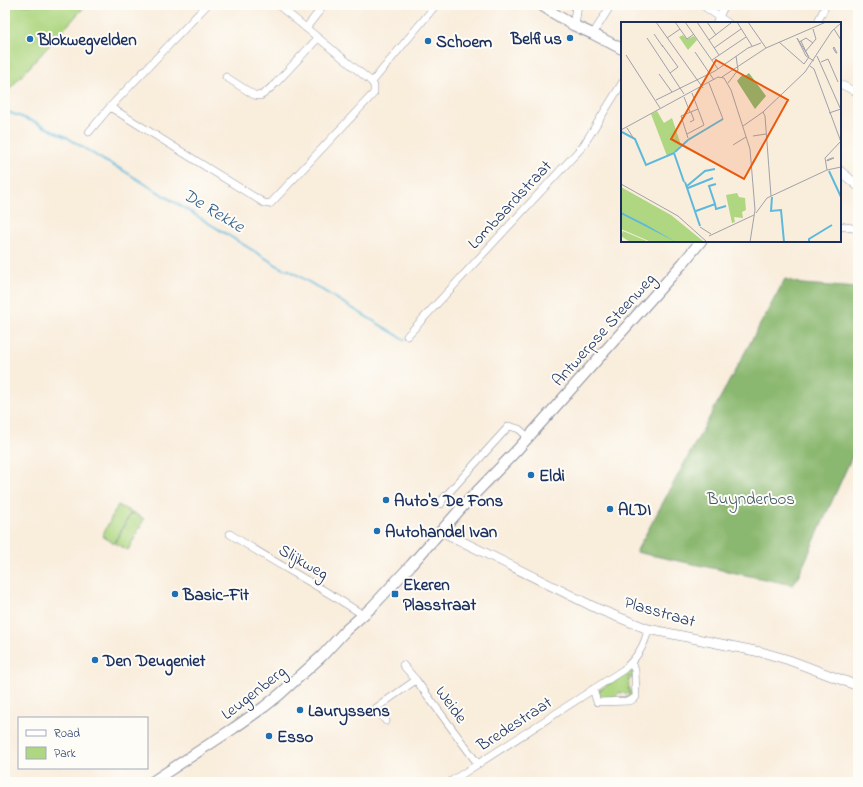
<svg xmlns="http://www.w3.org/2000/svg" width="863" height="787" font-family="'Indie Flower',sans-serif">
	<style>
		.green { fill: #afd782; stroke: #658370 }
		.forest { fill: #8bb870; stroke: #537467 }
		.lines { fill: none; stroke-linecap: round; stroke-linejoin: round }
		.stream { stroke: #5db9db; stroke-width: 2 }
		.minor-casing { stroke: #8a8e9d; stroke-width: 8 }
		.tertiary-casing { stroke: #8a8e9d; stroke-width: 10 }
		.secondary-casing { stroke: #8a8e9d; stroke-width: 12 }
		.minor { stroke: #fff; stroke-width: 7 }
		.tertiary { stroke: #fff; stroke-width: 9 }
		.secondary { stroke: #fff; stroke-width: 10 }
		.poi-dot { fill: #1f6fb2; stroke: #fdfcf7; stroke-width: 1.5 }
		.labels { text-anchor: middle; stroke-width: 4; stroke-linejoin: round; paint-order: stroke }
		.poi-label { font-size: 17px; font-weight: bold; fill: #1b2f5e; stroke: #fdfcf7; text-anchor: start }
		.street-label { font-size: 17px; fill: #1b2f5e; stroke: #fdfcf7 }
		.park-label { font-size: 17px; fill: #405967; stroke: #fdfcf7 }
		.water-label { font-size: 18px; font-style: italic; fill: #325f8a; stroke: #fdfcf7 }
		.inset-river { fill: none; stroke: #5db9db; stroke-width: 2 }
		.inset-road { fill: none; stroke: #a0a1aa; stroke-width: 1 }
		.view { fill: #e8590c; fill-opacity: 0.15; stroke: #e8590c; stroke-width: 2 }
		.inset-edge { fill: none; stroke: #1b2f5e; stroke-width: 2 }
	</style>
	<rect width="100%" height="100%" fill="#fdfcf7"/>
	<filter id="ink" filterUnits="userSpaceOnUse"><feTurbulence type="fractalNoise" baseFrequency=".025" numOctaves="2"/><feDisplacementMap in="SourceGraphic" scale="8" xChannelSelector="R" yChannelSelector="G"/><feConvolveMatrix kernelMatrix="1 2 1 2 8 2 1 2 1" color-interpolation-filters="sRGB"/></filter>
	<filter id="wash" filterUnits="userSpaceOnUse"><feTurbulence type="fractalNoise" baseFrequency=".012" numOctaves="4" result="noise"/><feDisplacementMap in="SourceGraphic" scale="16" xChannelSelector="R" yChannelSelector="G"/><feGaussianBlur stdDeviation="0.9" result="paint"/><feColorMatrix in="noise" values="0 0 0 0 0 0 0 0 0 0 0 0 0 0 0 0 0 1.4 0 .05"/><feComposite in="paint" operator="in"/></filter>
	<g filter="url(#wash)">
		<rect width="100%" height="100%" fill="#f9eddc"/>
		<!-- green -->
		<g class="green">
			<path d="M5 5H86L5 94Z"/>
			<path d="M118 505 131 512 114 543 102 536Z"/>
			<path d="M132 512 144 519 128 550 115 543Z"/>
			<path d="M630 670 633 672 632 679 629 676 628 677 630 679 628 681 630 683 628 685 630 687 628 689 634 694 630 697 626 698 629 694 628 692 626 694 624 692 622 694 620 692 614 698 601 699 598 696V691Z"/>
		</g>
		<!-- forest -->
		<path class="forest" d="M785 279 802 284 858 288V315L856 319 858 320V443L799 575 793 585 636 552Z"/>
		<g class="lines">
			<!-- stream -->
			<path class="stream" d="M5 111 35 122 68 138 103 160 124 171 283 269 289 270 405 340"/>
		</g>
	</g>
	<g filter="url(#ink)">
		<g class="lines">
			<!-- minor casing -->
			<g class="minor-casing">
				<g id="minor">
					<path d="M278 5 372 82"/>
					<path d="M702 5 728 23"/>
					<path d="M716 23 725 5"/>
					<path d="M817 23 826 5"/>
					<path d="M306 28 324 5"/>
					<path d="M593 34 611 5"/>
					<path d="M226 77 254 95 260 96 265 93 276 83 318 38"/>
					<path d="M372 82 436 5"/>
					<path d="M840 84 858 93"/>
					<path d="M110 107 264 203 269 204 271 203 374 93V86L372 82"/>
					<path d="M89 132 110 107 207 5"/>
					<path d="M840 226 858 229"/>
					<path d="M407 336 583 146 622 83"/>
					<path d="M441 504 443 499 509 426 519 429 528 437"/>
					<path d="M230 534C274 563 320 586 363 615"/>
					<path d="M403 665 416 680 478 764"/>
					<path d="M593 689 597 702 630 701 636 697 635 670 631 663"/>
					<path d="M386 721 376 708 416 680"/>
					<path d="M450 782 623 670C636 659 645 646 648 629"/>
				</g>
			</g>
			<!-- tertiary casing -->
			<g class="tertiary-casing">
				<g id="tertiary">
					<path d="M573 25 575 20 577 5"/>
					<path d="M840 171 858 186"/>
					<path d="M441 531 598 609 648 629 765 653 789 660 858 686"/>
				</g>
			</g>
			<!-- secondary casing -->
			<g class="secondary-casing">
				<g id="secondary">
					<path d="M541 5 555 14 573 25 593 34 622 49"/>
					<path d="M152 782 234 728 264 707 279 695 322 656 346 630 371 608 411 565 464 505 517 450 683 263 701 241"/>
				</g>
			</g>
			<!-- minor -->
			<use href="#minor" class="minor"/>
			<!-- tertiary -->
			<use href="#tertiary" class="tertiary"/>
			<!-- secondary -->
			<use href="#secondary" class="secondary"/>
		</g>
	</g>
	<!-- markers -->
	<g class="poi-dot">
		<circle cx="570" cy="38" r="4"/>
		<circle cx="30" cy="39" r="4"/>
		<circle cx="428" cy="41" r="4"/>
		<circle cx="531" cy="475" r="4"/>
		<circle cx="386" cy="500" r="4"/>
		<circle cx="610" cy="509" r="4"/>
		<circle cx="377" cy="531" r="4"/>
		<circle cx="175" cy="594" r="4"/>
		<rect x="391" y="590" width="8" height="8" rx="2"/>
		<circle cx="95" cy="660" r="4"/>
		<circle cx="300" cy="710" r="4"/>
		<circle cx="269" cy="736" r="4"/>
	</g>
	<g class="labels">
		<!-- poi labels -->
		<g class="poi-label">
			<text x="562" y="44" text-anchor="end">Belfius</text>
			<text x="38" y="45">Blokwegvelden</text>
			<text x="436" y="47">Schoem</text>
			<text x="539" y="481">Eldi</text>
			<text x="394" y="506">Auto's De Fons</text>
			<text x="618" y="515">ALDI</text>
			<text x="385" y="537">Autohandel Ivan</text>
			<text x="403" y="590">Ekeren<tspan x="403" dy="20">Plasstraat</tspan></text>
			<text x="183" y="600">Basic-Fit</text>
			<text x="103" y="666">Den Deugeniet</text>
			<text x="308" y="716">Lauryssens</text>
			<text x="277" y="742">Esso</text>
		</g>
		<!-- street labels -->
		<g class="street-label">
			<text transform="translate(509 204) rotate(-47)" y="6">Lombaardstraat</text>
			<text transform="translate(603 329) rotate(-48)" y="6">Antwerpse Steenweg</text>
			<text transform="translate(304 561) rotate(30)" y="6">Slijkweg</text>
			<text transform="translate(660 611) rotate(16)" y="6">Plasstraat</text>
			<text transform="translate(253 692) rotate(-38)" y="6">Leugenberg</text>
			<text transform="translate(452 704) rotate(54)" y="6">Weide</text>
			<text transform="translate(514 723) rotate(-33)" y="6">Bredestraat</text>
		</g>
		<!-- park labels -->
		<g class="park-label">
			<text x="751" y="504">Buynderbos</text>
		</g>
		<!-- water labels -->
		<g class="water-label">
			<text transform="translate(214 210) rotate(31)" y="6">De Rekke</text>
		</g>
	</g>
	<!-- overview -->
	<g transform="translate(621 22)">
		<rect width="220" height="220" fill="#f9eddc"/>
		<path d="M62 13 66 17 73 14 76 18 67 28 58 15ZM36 89 43 101 51 96 60 123 53 131 46 134 30 92ZM0 165 50 193 82 219 30 220 0 207ZM116 171 118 175 124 176 125 188 121 190 122 196 113 195 114 200 111 201 105 173ZM2 209 28 220H9L0 214Z" fill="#afd782"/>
		<path d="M128 51 145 74 134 87 116 59 122 52 124 54Z" fill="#8bb870"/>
		<path d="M0 190 24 202 55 220 0 192Z" fill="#5db9db"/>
		<path class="inset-river" d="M1 110 14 117 25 143 53 131 63 160M54 130 67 118 102 97M208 149 220 175M64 160 79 204M66 164 84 149 94 147M67 166 92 156M151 175 150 189 160 188 163 220M94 182 88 164 95 162M75 189 94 182 95 187 105 184M188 220V217L211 203"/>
		<path class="inset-road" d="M35 0 82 66M54 0 66 17 73 12M64 0 97 47M76 0 98 33M86 0 95 13M116 0 131 24M127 0 145 26M213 7 220 18M33 12 42 25M26 16 63 72M46 16 59 7M176 16 185 34 193 39M176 16 188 35M88 18 110 1M180 19 185 16 192 21M158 20 183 42 188 35M178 20 180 19 187 34M41 23 57 45 49 51M213 25 216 31H215L212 26ZM93 26 120 7M74 30 93 58M184 30 195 17 192 7M5 33 39 86M196 34 220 88M91 38 125 15M200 40 207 37 217 60M189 44 193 47 220 120M38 52 51 70M101 55 145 26 205 0M88 61 102 97M107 61 117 48 115 34M63 75 69 90M35 78 94 49 127 26 140 21M142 90 144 94 150 174M208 91 220 87M69 100 73 98 70 90M122 104 142 90 184 50 211 9 220 1M6 106 13 117M0 108 97 55 103 56 110 68 129 127 134 188 129 220M66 112 83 103 71 71M132 114 145 112M67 116 60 94 77 87M112 123 125 115M211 136H213L206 139V138ZM206 148 204 136 220 119M0 162 57 194 86 220M135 191 146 176 206 148 220 145M79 205 90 212M88 214 133 193"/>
		<path class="view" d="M95 38 167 78 123 157 50 117Z"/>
		<rect width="220" height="220" class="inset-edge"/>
	</g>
	<!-- margin -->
	<rect width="863" height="787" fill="none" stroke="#fdfcf7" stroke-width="20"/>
	<!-- legend -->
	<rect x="18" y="717" width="130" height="52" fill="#fdfcf7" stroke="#a3aaba"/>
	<rect x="26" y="730" width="20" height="6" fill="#ffffff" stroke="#a3aaba"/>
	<text x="54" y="737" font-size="12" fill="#1b2f5e">Road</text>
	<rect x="26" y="747" width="20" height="12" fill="#afd782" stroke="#a3aaba"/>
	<text x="54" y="757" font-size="12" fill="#1b2f5e">Park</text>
</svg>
